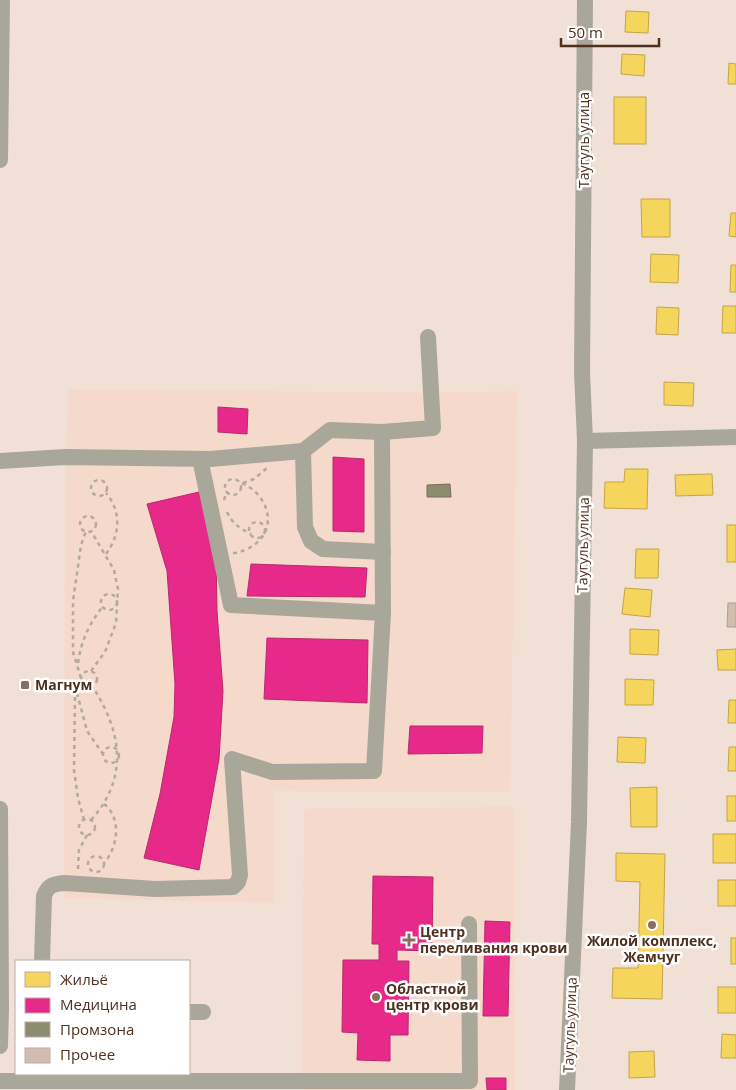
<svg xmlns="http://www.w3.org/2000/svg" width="736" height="1090" font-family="'Open Sans',sans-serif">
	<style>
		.built { fill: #f5d9ca }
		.homes { fill: #f6d55c; stroke: #c4a449 }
		.health { fill: #e7298a; stroke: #b92b6a }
		.industry { fill: #8c8c6e; stroke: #7a7056 }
		.building { fill: #d2bcb0; stroke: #b19c90 }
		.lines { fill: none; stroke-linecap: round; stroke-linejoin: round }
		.path { stroke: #b2aa9f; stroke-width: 2.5; stroke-dasharray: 4 4; stroke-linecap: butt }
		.minor { stroke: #a9a799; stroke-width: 16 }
		.poi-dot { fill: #886e5e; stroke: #fff; stroke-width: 2 }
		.labels { text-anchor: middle; stroke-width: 5; stroke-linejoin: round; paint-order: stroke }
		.street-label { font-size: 14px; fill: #4f301e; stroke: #fff }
		.poi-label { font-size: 14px; font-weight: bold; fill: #4f301e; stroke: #fff; text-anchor: start }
	</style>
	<rect width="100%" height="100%" fill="#f1e0d6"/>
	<!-- built -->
	<g class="built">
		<path d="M69 389 431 393 517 391 510 792 273 791V903L64 898 65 457Z"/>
		<path d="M514 807 515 1090H304L302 1070 304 809Z"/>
	</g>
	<!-- homes -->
	<g class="homes">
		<path d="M626 11 649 12 648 33 625 32Z"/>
		<path d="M622 54 645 55 644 76 621 74Z"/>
		<path d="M729 63 736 64V84H728Z"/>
		<rect x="614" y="97" width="32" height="47"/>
		<path d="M641 199H670V237H642Z"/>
		<path d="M731 213H736V237L729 236Z"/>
		<path d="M651 254 679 255 678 283 650 282Z"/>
		<path d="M731 265H736V292H730Z"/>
		<path d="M723 306H736V333H722Z"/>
		<path d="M657 307 679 308 678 335 656 334Z"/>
		<path d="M664 382 694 383 693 406 664 405Z"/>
		<path d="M625 469H648L647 509 604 508 605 482H624Z"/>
		<path d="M712 474 713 495 676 496 675 475Z"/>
		<rect x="727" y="525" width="9" height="37"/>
		<path d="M636 549H659L658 578H635Z"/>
		<path d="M625 588 652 590 650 617 622 614Z"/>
		<path d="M630 629 659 630 658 655 630 654Z"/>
		<path d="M736 649V670H718L717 650Z"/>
		<path d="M625 679 654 680 653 705H625Z"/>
		<path d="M729 700H736V723H728Z"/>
		<path d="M618 737 646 738 645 763 617 762Z"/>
		<path d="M729 747H736V771H728Z"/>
		<path d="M657 787V827H631L630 788Z"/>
		<rect x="727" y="796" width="9" height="25"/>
		<rect x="713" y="834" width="23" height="29"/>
		<path d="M616 853 665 854 662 999 612 998 613 968H638L640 882 616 881Z"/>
		<rect x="718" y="880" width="18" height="26"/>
		<rect x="731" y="938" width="5" height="26"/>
		<rect x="718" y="987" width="18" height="26"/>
		<path d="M722 1034 736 1035V1058H721Z"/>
		<path d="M654 1051 655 1077 629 1078V1052Z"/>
	</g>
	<!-- health -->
	<g class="health">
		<path d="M218 407 248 409 247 434 218 432Z"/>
		<path d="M333 457 364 459V532L333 531Z"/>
		<path d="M199 492 216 551 217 611 223 691 219 759 199 870 144 858 160 794 174 717 175 684 167 571 147 504Z"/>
		<path d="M251 564 367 568 365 597 247 596Z"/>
		<path d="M267 638 368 640 367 703 264 699Z"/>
		<path d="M410 726H483L482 753 408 754Z"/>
		<path d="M373 876 433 877 432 951 397 950V961H409L408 1035H390V1061L357 1060 358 1033 342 1032 343 960H379V944H372Z"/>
		<path d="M485 921 510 922 508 1016H483Z"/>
		<path d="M486 1078H506V1090H487Z"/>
	</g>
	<!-- industry -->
	<path class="industry" d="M450 484 451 497H427V485Z"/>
	<!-- building -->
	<path class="building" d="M728 603H736V627H727Z"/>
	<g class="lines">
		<!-- path -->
		<g class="path">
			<circle cx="233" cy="487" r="8"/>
			<circle cx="99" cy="488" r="8"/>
			<path d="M243 483 254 479 267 468"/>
			<path d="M224 500 227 491"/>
			<path d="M227 512C232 523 239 528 251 534"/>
			<circle cx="88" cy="524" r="8"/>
			<circle cx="257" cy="530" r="8"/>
			<path d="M233 553C239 553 242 551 247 549 281 533 270 493 239 482"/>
			<path d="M106 554C120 535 122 512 106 493"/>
			<circle cx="109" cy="602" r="8"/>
			<path d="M78 663C81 641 89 624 103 606"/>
			<path d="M91 671 105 652 116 623 118 589 114 570 91 531"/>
			<circle cx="89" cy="679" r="8"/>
			<path d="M77 693 87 731 103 754"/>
			<circle cx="111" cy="755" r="8"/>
			<path d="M104 804C122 818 118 847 104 863"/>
			<circle cx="87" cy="827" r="8"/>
			<path d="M84 820 78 798 74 770 75 697 81 678 73 652V601L81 545 86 531"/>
			<path d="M91 820C129 778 122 731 92 686"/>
			<circle cx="96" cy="864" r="8"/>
			<path d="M78 869 79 850 87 835"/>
		</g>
		<!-- minor -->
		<g class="minor">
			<path d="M0 160 2 0"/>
			<path d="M585 441 736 437"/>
			<path d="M303 451 305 527 311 541 323 549 383 552"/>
			<path d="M200 459 231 605 383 613"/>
			<path d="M0 461 65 457 210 459 303 451 330 430 382 432 433 428 428 337"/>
			<path d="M0 809 1 1009 0 1046"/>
			<path d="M42 961 44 896C48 885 53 884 65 883L155 889 233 887 238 882 240 875 232 759 272 772 374 771 383 613 382 432"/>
			<path d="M189 1012H203"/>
			<path d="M0 1081H470L469 924"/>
			<path d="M567 1090 579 822 585 441 582 372 585 0"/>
		</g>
	</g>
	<!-- markers -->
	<g class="poi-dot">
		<rect x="20" y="680" width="10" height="10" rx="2.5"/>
		<circle cx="652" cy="925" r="5"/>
		<path d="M406.5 932.5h5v5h5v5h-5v5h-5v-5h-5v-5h5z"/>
		<circle cx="376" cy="997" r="5"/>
	</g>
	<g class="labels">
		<!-- street labels -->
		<g class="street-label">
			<text transform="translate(584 140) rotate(-90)" y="5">Таугуль улица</text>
			<text transform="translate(583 545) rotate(-89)" y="5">Таугуль улица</text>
			<text transform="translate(570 1025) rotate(-88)" y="5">Таугуль улица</text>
		</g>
		<!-- poi labels -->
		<g class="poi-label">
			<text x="35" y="690">Магнум</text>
			<text x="420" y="937">Центр<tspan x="420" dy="16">переливания крови</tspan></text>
			<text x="652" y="946" text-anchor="middle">Жилой комплекс,<tspan x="652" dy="16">Жемчуг</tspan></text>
			<text x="386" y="994">Областной<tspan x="386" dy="16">центр крови</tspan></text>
		</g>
	</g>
	<!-- legend -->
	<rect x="15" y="960" width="175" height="115" fill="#ffffff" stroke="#b9aca5"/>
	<rect x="25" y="972" width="25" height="15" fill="#f6d55c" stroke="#b9aca5"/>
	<text x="60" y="985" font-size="15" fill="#4f301e">Жильё</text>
	<rect x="25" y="998" width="25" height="15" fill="#e7298a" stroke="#b9aca5"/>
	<text x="60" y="1010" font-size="15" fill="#4f301e">Медицина</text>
	<rect x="25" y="1022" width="25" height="15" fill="#8c8c6e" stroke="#b9aca5"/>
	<text x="60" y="1035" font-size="15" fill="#4f301e">Промзона</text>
	<rect x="25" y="1048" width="25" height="15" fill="#d2bcb0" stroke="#b9aca5"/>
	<text x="60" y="1060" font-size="15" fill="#4f301e">Прочее</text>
	<!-- scale -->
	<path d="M561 38v8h98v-8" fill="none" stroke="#4f301e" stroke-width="2.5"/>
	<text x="568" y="38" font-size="15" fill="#4f301e" stroke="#ffffff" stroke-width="4" paint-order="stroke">50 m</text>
</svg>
